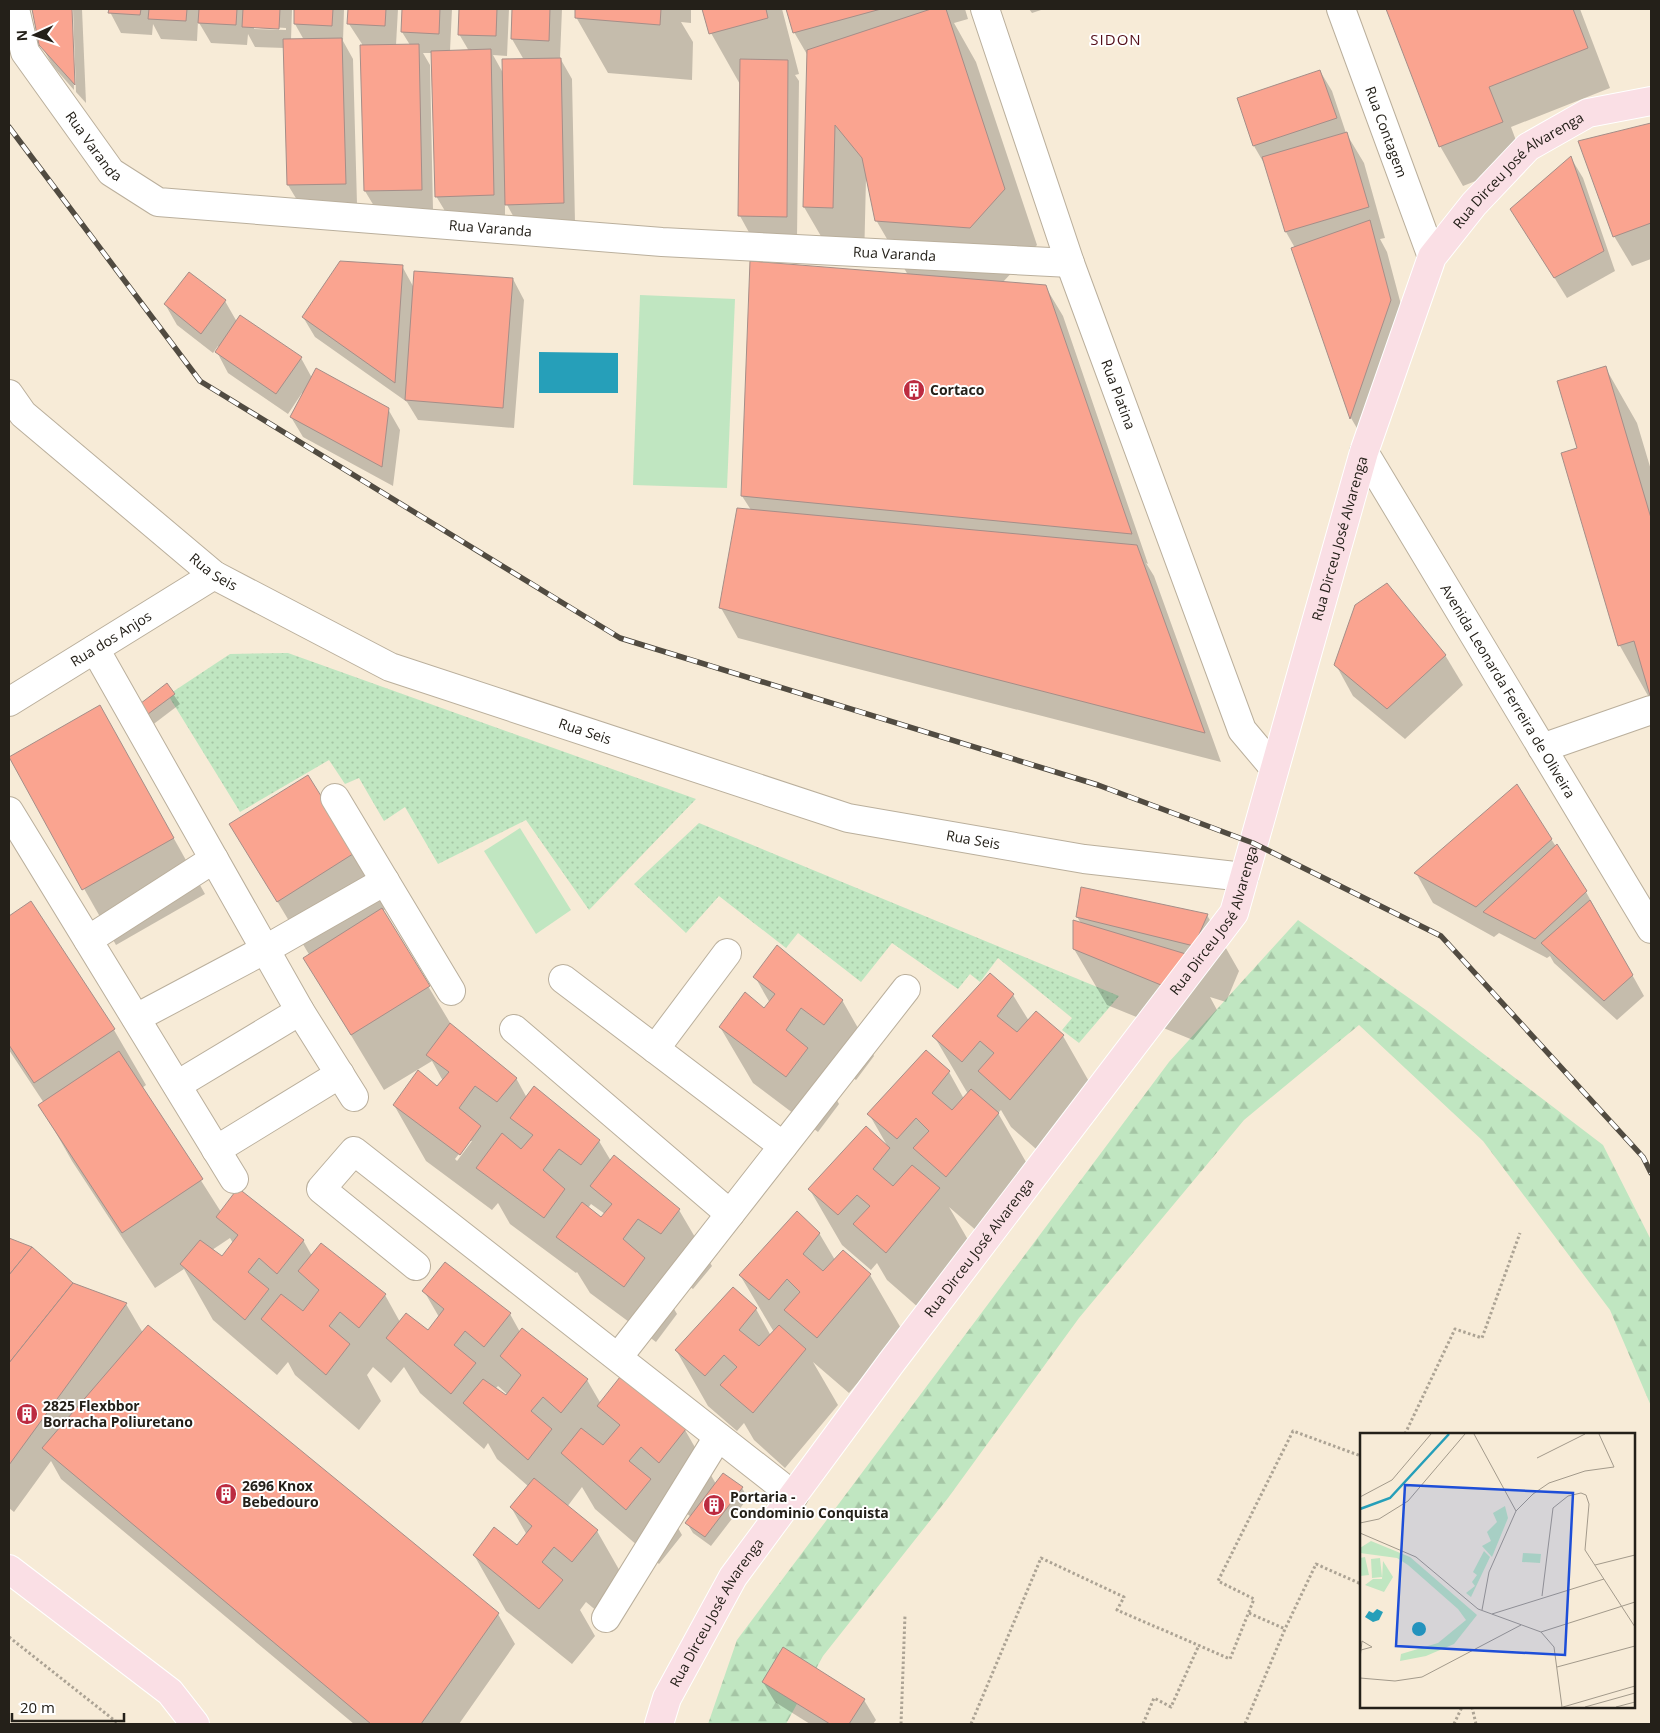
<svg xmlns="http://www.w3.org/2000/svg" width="1660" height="1733" font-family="'Open Sans',sans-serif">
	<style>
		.green { fill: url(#green-dots) }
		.forest { fill: url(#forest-firs) }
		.pitch { fill: #c0e6c1 }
		.water { fill: #269fb9 }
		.shadow { fill: #0003; fill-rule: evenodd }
		.building { fill: #faa490; stroke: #a58e88 }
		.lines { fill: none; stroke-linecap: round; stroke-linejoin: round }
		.minor-casing { stroke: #baaf9c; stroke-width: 30 }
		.major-casing { stroke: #fff; stroke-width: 30 }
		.path { stroke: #aca394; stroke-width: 3; stroke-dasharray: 2.5 2.5; stroke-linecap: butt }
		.minor { stroke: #fff; stroke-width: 28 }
		.major { stroke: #fadfe5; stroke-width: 28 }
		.rail-casing { stroke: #514b41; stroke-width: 5.5 }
		.rail { stroke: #fff; stroke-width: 4; stroke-dasharray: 11; stroke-linecap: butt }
		.labels { text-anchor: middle; stroke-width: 4; stroke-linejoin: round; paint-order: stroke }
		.street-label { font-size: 14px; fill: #242019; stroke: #fff }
		.poi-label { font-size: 14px; font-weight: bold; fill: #242019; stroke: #fff; text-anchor: start }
		.neighbourhood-label { font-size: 15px; letter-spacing: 1px; fill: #540f19; stroke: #fff }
		.inset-river { fill: none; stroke: #269fb9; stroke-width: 2.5 }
		.inset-road { fill: none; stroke: #a39a8b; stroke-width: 1 }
		.view { fill: #1d4ed8; fill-opacity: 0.15; stroke: #1d4ed8; stroke-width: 2.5 }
		.inset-edge { fill: none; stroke: #242019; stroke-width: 2.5 }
	</style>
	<defs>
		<pattern id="green-dots" width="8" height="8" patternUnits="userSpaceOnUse" patternTransform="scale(1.25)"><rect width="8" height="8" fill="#c0e6c1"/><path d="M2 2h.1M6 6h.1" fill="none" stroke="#a5c5a5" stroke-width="1.8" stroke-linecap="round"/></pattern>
		<pattern id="forest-firs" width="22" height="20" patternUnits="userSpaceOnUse" patternTransform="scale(1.25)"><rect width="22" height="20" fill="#c0e6c1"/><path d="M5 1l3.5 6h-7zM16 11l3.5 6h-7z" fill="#a5c5a5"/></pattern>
	</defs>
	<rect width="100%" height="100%" fill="#f7ebd7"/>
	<!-- green -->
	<g class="green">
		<path d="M288 653 696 799 589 910 526 820 438 864 405 807 384 821 359 778 345 784 329 760 240 812 168 695 230 654Z"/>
		<path d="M699 823 1119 996 1079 1043 1062 1030 1072 1018 998 958 980 982 970 974 958 989 892 943 861 982 798 933 786 948 719 896 686 933 634 884Z"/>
	</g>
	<!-- forest -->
	<path class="forest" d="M1298 920 1426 1010 1603 1145 1651 1240V1406L1610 1310 1483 1141 1359 1025 1244 1120 1079 1318 948 1498 823 1656 786 1724H708L737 1640 1169 1062Z"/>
	<!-- pitch -->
	<g class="pitch">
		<path d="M640 295 735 299 727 488 633 485Z"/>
		<path d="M520 828 571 910 536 934 484 851Z"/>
	</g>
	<!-- water -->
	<path class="water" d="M539 352 618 353V393H539Z"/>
	<!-- shadow -->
	<g class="shadow">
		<path d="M33 9H71L74 90 53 66 41 45Z"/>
		<path d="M73 9H82L86 103 76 92Z"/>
		<path d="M110 9H292L291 40H304L295 24 296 9H344L343 41 353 59 357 204 300 205 288 185 285 48 255 47 248 34 247 45 211 43 198 21 197 41 161 39 153 24 152 35 121 33 110 12ZM254 26 286 28V30L254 29Z"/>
		<path d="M349 9H398L396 45H410L402 32 403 9H452L450 51H469L459 34 460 9H509L507 56 493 55 503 73 524 60 512 39 513 9H562L560 58 572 79 575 223 518 225 505 201V215L448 216 436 196 433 53H423L430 65 433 210 377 211 365 191 362 44 349 24Z"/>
		<path d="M576 9H691V23L681 22 693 42 692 80 608 73 576 17Z"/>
		<path d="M704 9H782L799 74 795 75 799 81 797 237 751 236 740 216 741 86 711 33Z"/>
		<path d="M788 9H965L968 19 954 23 976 62 1037 245 1003 282 1045 286 1063 316 1148 564 1146 563 1154 576 1221 762 738 638 721 608 751 510 742 496 908 275 876 220 866 178 864 263 836 262 804 207 808 56 794 32Z"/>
		<path d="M1029 9H1044L1032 13Z"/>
		<path d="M1387 9H1580L1610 88 1511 127 1524 162 1463 186 1440 146Z"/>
		<path d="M1320 71 1332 91 1346 133 1364 163 1385 238 1380 239 1387 252 1408 331 1368 447 1351 418 1293 249 1295 248 1286 232 1265 165 1254 146Z"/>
		<path d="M1651 124V259L1632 266 1614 236 1579 142Z"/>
		<path d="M1571 158 1583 178 1615 271 1567 298 1524 229Z"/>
		<path d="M402 266 414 288 513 279 524 300 514 428 418 420 407 402 315 337 303 317Z"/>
		<path d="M189 273 225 301 237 322 301 358 312 378 388 409 400 430 393 486 303 437 291 417 304 394 302 393 288 414 228 373 217 352 220 347 218 346 213 353 177 325 165 304Z"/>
		<path d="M1605 367 1637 423 1651 470V701L1620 646 1562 454 1579 449Z"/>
		<path d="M1445 655 1463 685 1405 739 1353 696 1336 665Z"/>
		<path d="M167 685 180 704 151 726 143 717Z"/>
		<path d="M100 707 205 894 116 945 10 758Z"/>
		<path d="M308 776 387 908 383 911 452 1026 516 1078 527 1098 535 1088 599 1141 611 1161 614 1156 679 1210 712 1266 693 1289 671 1274 661 1287 677 1314 656 1342 590 1293 577 1272 576 1273 510 1224 498 1203 492 1210 426 1161 394 1105 438 1088 443 1081 432 1061 384 1090 305 959 310 956 231 824ZM469 1141H472L457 1161 455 1159ZM591 1204 605 1214 601 1219 588 1208Z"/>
		<path d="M1516 786 1586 892 1644 996 1617 1020 1554 963 1550 956 1547 958 1499 933 1494 937 1433 903 1416 873Z"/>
		<path d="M30 903 114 1030 146 1085 142 1088 221 1212 303 1240 312 1256 385 1295 400 1322 429 1332 439 1317 424 1291 446 1263 510 1314 520 1332 587 1380 601 1404 685 1430 716 1484 723 1474 742 1488 748 1498 711 1546 693 1533 687 1523 691 1517 673 1502 667 1509 682 1535 659 1564 595 1509 582 1487 567 1507 597 1531 629 1587 604 1617 586 1602 580 1610 595 1636 572 1664 506 1611 474 1555 517 1547 527 1535 511 1507 528 1486 497 1459 488 1443 484 1449 420 1393 404 1367 391 1383 373 1367 367 1375 381 1401 359 1430 295 1375 288 1362 277 1375 213 1320 184 1269 155 1288 72 1161 40 1105 44 1103 9 1050V917ZM230 1238 233 1243 222 1258 212 1250ZM498 1386 508 1395 506 1397 495 1389Z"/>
		<path d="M1207 915 1239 971 1226 1002 1210 997 1217 1010 1193 1040 1107 1005 1074 949 1081 923 1077 917Z"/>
		<path d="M990 975 1013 995 1029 1021 1063 1036 1095 1092 1043 1155 1011 1127 1001 1110 998 1113 1030 1169 978 1232 949 1207 971 1245 919 1308 887 1280 877 1263 871 1270 842 1245 810 1190 888 1147 869 1114 949 1072 964 1099 968 1094 934 1036Z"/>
		<path d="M755 977 842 1000 874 1056 856 1080 834 1063 824 1077 839 1104 818 1132 753 1083 720 1027 764 1010 770 1003Z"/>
		<path d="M819 1233 835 1260 870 1275 902 1330 849 1393 813 1362 838 1405 785 1468 754 1440 744 1423 737 1431 708 1406 676 1350 756 1309 771 1336 774 1332 740 1275Z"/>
		<path d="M9 1240 31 1248 72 1284 126 1304 143 1333 498 1614 515 1644 459 1724H354L61 1479 51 1461 14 1512 9 1508Z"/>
		<path d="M763 1682 864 1700 876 1720 873 1724H810L775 1702Z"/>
	</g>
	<!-- building -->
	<g class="building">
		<path d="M32 9H72L75 85 39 45Z"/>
		<path d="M109 9H141L140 15 108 13Z"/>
		<path d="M149 9H187L186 21 148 19Z"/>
		<path d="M199 9H237L236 25 198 23Z"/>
		<path d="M243 9H280L279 29 242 27Z"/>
		<path d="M294 9H333L332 26 294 24Z"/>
		<path d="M348 9H386L385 26 347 24Z"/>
		<path d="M402 9H440L439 34 401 32Z"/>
		<path d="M459 9H497L496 36 458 35Z"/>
		<path d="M512 9H550L549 41 511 39Z"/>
		<path d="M575 9H661L660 25 575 18Z"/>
		<path d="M702 9H766L768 18 709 34Z"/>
		<path d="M786 9H881L793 33Z"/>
		<path d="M931 9H946L1005 189 970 228 875 221 862 158 835 125 833 208 803 207 807 50Z"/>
		<path d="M1386 9H1573L1588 48 1489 87 1503 122 1439 147Z"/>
		<path d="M342 38 346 184 287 185 283 39Z"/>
		<path d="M419 44 422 190 364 191 360 45Z"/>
		<path d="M491 49 494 195 435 197 431 51Z"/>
		<path d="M561 58 564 203 505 205 502 59Z"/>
		<path d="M740 59 788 60 787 217 738 216Z"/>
		<path d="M1320 70 1337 118 1253 146 1237 98Z"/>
		<path d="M1651 123V223L1613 237 1578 141Z"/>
		<path d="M1347 132 1369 207 1285 232 1262 157Z"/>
		<path d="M1571 156 1604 251 1554 278 1510 209Z"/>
		<path d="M1370 220 1391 300 1350 419 1291 248Z"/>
		<path d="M340 261 403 265 395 383 302 317Z"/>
		<path d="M750 261 1046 285 1132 534 741 496Z"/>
		<path d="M414 271 513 278 503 408 405 400Z"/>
		<path d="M189 272 226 300 201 334 164 304Z"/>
		<path d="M240 315 302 357 276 394 215 352Z"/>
		<path d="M1606 366 1651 518V699L1634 641 1618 646 1561 453 1577 448 1557 381Z"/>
		<path d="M316 368 389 408 382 467 290 417Z"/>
		<path d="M737 508 1137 545 1205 733 719 608Z"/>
		<path d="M1387 583 1446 655 1387 709 1334 665 1355 605Z"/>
		<path d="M167 683 175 694 144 717 136 707Z"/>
		<path d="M100 705 174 838 82 890 9 757Z"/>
		<path d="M308 775 356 852 277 902 229 824Z"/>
		<path d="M1517 784 1552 839 1476 907 1414 873Z"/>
		<path d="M1557 844 1587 891 1535 939 1483 912Z"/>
		<path d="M1081 887 1208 914 1194 946 1076 917Z"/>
		<path d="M1590 900 1633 975 1604 1001 1541 943Z"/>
		<path d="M31 901 115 1029 34 1083 9 1045V916Z"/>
		<path d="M382 908 430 986 351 1035 303 958Z"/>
		<path d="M1073 920 1186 954 1161 985 1073 949Z"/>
		<path d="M777 945 843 1000 824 1025 801 1008 786 1030 808 1048 786 1077 719 1027 745 992 764 1008 775 994 753 977Z"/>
		<path d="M990 973 1014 994 997 1016 1017 1032 1036 1011 1064 1035 1010 1100 978 1071 994 1053 980 1041 962 1062 932 1036Z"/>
		<path d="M450 1023 517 1078 497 1102 475 1086 459 1108 481 1126 460 1155 393 1105 418 1070 437 1086 449 1072 426 1055Z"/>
		<path d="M926 1050 950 1071 932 1093 952 1110 971 1089 999 1113 946 1177 913 1148 929 1131 916 1118 897 1139 867 1114Z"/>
		<path d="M119 1051 203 1179 122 1233 38 1105Z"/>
		<path d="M534 1086 600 1140 581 1165 559 1149 543 1170 565 1189 544 1218 476 1168 502 1133 521 1149 533 1135 510 1118Z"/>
		<path d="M866 1126 890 1148 873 1169 893 1186 912 1165 940 1188 886 1253 853 1224 870 1206 857 1195 838 1215 808 1189Z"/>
		<path d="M614 1155 680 1209 661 1234 638 1219 623 1239 645 1258 624 1287 556 1237 582 1202 601 1217 612 1204 590 1186Z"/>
		<path d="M238 1188 304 1240 277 1274 259 1258 248 1272 269 1289 245 1320 180 1264 200 1240 222 1256 238 1235 216 1217Z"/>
		<path d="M797 1211 820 1233 803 1254 823 1271 843 1250 871 1274 817 1338 784 1310 800 1292 787 1279 769 1300 739 1275Z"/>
		<path d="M9 1238 32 1247 9 1275Z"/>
		<path d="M321 1243 386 1294 359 1328 340 1312 329 1326 350 1344 326 1375 261 1319 281 1294 303 1311 319 1290 298 1271Z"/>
		<path d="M32 1247 73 1283 9 1363V1275Z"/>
		<path d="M445 1262 511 1313 484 1347 465 1331 454 1345 476 1363 451 1394 386 1338 406 1313 428 1330 444 1309 422 1291Z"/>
		<path d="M73 1283 127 1303 9 1465V1363Z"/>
		<path d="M733 1287 757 1308 739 1330 759 1346 779 1325 806 1349 753 1413 720 1385 737 1367 724 1355 705 1376 675 1350Z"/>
		<path d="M148 1325 499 1613 421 1724H371L42 1448Z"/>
		<path d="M522 1328 588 1379 561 1413 543 1397 531 1411 552 1429 528 1460 463 1403 483 1379 506 1395 521 1375 500 1356Z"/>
		<path d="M620 1377 686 1429 659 1463 641 1447 629 1461 651 1479 626 1510 561 1453 581 1428 603 1445 620 1425 597 1406Z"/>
		<path d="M723 1473 743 1487 705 1537 685 1523Z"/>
		<path d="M534 1478 598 1530 572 1562 554 1547 542 1562 563 1580 539 1609 473 1555 494 1527 517 1545 532 1526 510 1507Z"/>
		<path d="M783 1647 865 1699 849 1724H830L762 1682Z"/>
	</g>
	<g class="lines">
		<!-- minor casing -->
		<g class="minor-casing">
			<g id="minor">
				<path id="s1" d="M15 9 25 52 111 172 158 202 662 242 1070 263"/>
				<path id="s2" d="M985 9 1070 263 1242 730 1274 768"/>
				<path id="s3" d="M1341 9 1432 257"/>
				<path id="s4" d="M9 394 23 414 214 575 390 667 848 818 1084 859 1244 877"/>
				<path id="s5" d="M1364 452 1651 929"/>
				<path d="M95 649 300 1011 354 1097"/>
				<path id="s6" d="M9 702 214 575"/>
				<path d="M1542 748 1651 710"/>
				<path d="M335 798 451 991"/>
				<path d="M9 811 234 1179"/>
				<path d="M88 940 214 859"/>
				<path d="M563 979 783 1146"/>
				<path d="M136 1018 266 949 385 881"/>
				<path d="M514 1029 730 1214"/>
				<path d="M655 1049 727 953"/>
				<path d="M177 1085 300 1011"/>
				<path d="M216 1150 340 1074"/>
				<path d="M416 1266 321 1189 354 1151 794 1496"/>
				<path d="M619 1356 906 989"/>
				<path d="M606 1618 718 1437"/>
			</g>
		</g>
		<!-- major casing -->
		<g class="major-casing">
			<g id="major">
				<path d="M9 1569 170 1692 195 1724"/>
				<path id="s7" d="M659 1724 667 1698 733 1577 891 1363 1234 913 1364 452 1432 257 1474 204 1528 147 1588 113 1651 101"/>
			</g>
		</g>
		<!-- path -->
		<g class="path">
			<path d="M1405 1434 1455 1329 1482 1338 1520 1233"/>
			<path d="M1249 1613 1285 1629"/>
			<path d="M9 1637 119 1724"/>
			<path d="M1472 1707 1476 1724"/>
			<path d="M901 1724 905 1615"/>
			<path d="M971 1724 1041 1558 1124 1597 1117 1610 1230 1659 1254 1599 1218 1581 1293 1431 1361 1456"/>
			<path d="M1143 1724 1154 1698 1171 1707 1199 1645"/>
			<path d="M1245 1724 1285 1629 1316 1564 1361 1584"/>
			<path d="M1454 1724 1462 1707"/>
		</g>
		<!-- minor -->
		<use href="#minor" class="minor"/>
		<!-- major -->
		<use href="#major" class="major"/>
		<!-- rail casing -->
		<g class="rail-casing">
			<path id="rail" d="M9 127 200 381 620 638 1098 785 1253 843 1441 936 1643 1157 1651 1173"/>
		</g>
		<!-- rail -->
		<use href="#rail" class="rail"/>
	</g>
	<!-- icons -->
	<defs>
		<g id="building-disc" transform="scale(1.125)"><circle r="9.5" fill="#bc2b40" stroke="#fff"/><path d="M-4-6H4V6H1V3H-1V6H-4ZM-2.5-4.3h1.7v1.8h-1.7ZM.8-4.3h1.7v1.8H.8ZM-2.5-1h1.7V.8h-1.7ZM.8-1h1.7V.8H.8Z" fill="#fff"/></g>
	</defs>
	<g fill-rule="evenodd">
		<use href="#building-disc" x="914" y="390"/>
		<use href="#building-disc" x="27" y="1414"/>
		<use href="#building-disc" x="226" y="1494"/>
		<use href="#building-disc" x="714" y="1505"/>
	</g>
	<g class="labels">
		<!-- street labels -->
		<g class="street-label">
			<text dy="5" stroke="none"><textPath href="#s3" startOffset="131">Rua Contagem</textPath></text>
			<text dy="5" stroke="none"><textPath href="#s1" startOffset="161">Rua Varanda</textPath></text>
			<text dy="5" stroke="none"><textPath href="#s7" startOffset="1806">Rua Dirceu José Alvarenga</textPath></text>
			<text dy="5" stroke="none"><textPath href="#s1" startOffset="581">Rua Varanda</textPath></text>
			<text dy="5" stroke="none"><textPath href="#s1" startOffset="986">Rua Varanda</textPath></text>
			<text dy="5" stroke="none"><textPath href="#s2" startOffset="408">Rua Platina</textPath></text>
			<text dy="5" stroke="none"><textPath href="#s7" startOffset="1386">Rua Dirceu José Alvarenga</textPath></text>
			<text dy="5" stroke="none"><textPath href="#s4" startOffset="272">Rua Seis</textPath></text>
			<text dy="5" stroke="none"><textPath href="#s6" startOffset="120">Rua dos Anjos</textPath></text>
			<text dy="5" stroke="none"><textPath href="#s5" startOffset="279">Avenida Leonarda Ferreira de Oliveira</textPath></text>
			<text dy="5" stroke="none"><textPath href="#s4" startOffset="678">Rua Seis</textPath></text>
			<text dy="5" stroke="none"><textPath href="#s4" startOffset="1082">Rua Seis</textPath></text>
			<text dy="5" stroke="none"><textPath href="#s7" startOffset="981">Rua Dirceu José Alvarenga</textPath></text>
			<text dy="5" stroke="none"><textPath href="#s7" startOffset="576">Rua Dirceu José Alvarenga</textPath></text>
			<text dy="5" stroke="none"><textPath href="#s7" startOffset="126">Rua Dirceu José Alvarenga</textPath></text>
		</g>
		<!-- poi labels -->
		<g class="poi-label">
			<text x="930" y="395">Cortaco</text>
			<text x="43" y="1411">2825 Flexbbor<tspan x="43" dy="16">Borracha Poliuretano</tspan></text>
			<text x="242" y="1491">2696 Knox<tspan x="242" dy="16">Bebedouro</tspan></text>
			<text x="730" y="1502">Portaria -<tspan x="730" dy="16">Condominio Conquista</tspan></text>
		</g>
		<!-- neighbourhood labels -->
		<g class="neighbourhood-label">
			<text x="1116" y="45">SIDON</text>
		</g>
	</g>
	<!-- overview -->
	<g transform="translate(1360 1433)">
		<rect width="275" height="275" fill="#f7ebd7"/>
		<path d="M145 73 148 85 132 124 122 113 131 108 127 99 137 89 133 80ZM124 118 130 124 111 164 106 160 115 153 112 149 117 142 113 139Z" fill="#c0e6c1"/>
		<path d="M11 108 50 124 117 182 94 211 66 223 40 228 41 221 78 210 106 187 98 176 48 132 37 125 0 120V115ZM23 128 33 144 24 159 5 152 13 146H22Z" fill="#c0e6c1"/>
		<path d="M163 120 181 121 180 130 162 129ZM5 124 9 142 0 143V125ZM20 125 22 144 12 145 11 126Z" fill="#c0e6c1"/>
		<path d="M17 176 23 179 19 187 13 189 5 184 9 178 13 180ZM52 196a7 7 0 1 1 14 0a7 7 0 1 1-14 0Z" fill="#269fb9"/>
		<path class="inset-river" d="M0 76 30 65 89 1"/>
		<path class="inset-road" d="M114 1 156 78M177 25 225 1M0 64 32 47 71 1M0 90 19 86 48 68 105 1M0 100 56 124 118 176 181 199 194 214 202 274M235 132 275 122M182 163 193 75 208 63 221 60 226 62 229 71 225 117 275 194M122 177 129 139 156 78 173 61 189 50 225 38 254 34 239 1M132 181 244 146M181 199 275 169M0 225 1 217 2 208 12 214 1 217M197 234 275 213M0 245 35 248 62 244 161 192M203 274 275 253M225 274 275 260M256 274 275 269"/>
		<path class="view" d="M45 52 213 60 205 222 36 213Z"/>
		<rect width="275" height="275" class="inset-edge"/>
	</g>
	<!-- border -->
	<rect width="1660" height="1733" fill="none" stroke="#242019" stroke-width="20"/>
	<!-- north arrow -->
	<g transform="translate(35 35) rotate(267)" stroke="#ffffff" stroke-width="4" paint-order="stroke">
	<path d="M0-4L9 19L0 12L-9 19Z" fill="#242019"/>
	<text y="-8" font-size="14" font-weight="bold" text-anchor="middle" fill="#242019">N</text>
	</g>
	<!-- scale -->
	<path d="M12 1713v8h112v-8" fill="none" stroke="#242019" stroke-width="2.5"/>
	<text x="20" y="1713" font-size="15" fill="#242019" stroke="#ffffff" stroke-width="4" paint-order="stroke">20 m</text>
</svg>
